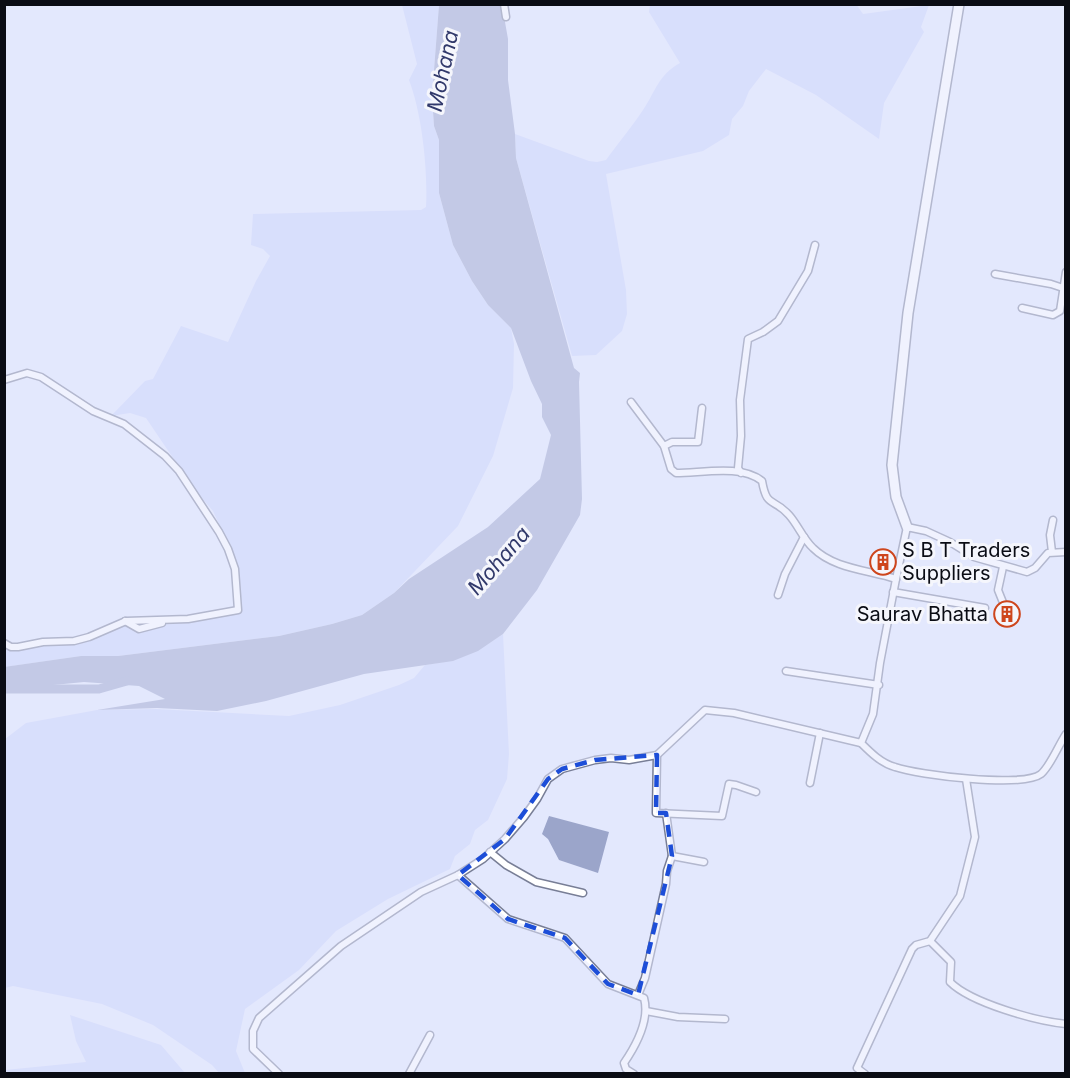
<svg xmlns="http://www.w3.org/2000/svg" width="1070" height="1078" font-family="Inter,sans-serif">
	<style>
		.green { fill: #cbd5fa }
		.water { fill: #9ba5ca }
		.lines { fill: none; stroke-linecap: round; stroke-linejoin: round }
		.river { stroke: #9ba5ca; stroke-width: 9 }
		.minor-casing { stroke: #787e96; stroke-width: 9 }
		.secondary-casing { stroke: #787e96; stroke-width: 12 }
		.minor { stroke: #fff; stroke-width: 6 }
		.secondary { stroke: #fff; stroke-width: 9 }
		.marked { fill: none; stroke: #1d4ed8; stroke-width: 4.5; stroke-dasharray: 12 8; stroke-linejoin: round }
		.labels { text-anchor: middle; stroke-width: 6; stroke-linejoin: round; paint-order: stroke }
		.poi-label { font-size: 20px; fill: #0a0c14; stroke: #f5f6fc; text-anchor: start }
		.water-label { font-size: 21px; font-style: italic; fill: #31396b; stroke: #f5f6fc }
	</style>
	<rect width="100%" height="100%" fill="#e3e8fd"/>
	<!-- green -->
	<g class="green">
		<path d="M856 4 863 14 929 5 921 27 924 32 884 103 879 139 816 95 766 69 749 91 743 106 732 119 729 135 703 151 606 174 626 290 627 314 622 331 596 355 572 356 516 158 515 134 589 161 597 162 606 160C618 143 632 127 643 110 656 91 658 75 680 63L649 12 650 5Z"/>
		<path d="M402 5H439L432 96 434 126 439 140V193L453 245 472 281 488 305 511 328 514 344 513 388 493 456 458 526 394 593 362 615 332 624 279 636 118 656H81L5 667 4 646 71 643 88 641 126 624 155 628 168 622 238 612 242 607 237 575 230 548 213 511 194 489 146 418 130 413 111 416 145 381 153 379 181 326 228 342 256 281 270 256 263 249 251 245 253 214 421 210 426 207C428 170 422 114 409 80L417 64Z"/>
		<path d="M503 634 509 754 507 779 488 820 475 830 470 844 455 856 450 869 388 899 336 931 299 970 245 1009 236 1051 245 1073H219L212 1065 153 1025 102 1004 13 986 5 988V739L26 723 97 710 156 709 289 716 340 705 399 685 414 678 425 665C460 660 474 654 503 634Z"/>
		<path d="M70 1015 161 1045 185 1073H5V1070L86 1062 76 1041Z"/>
	</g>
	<!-- water -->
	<g class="water">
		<path d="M439 5H502L508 39V80L515 134 516 158 574 368 580 373 579 382 582 499 580 515 537 590 503 634 478 651 453 661 364 674 266 701 217 711 157 708 97 710 165 699 139 686 84 682 33 687 5 693 4 667 81 656H118L279 636 332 624 362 615 394 593 409 579 488 527 540 479 551 435 542 417V404L531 381 511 328 488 305 472 281 453 245 439 193V140L434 126 432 96Z"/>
		<path d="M549 816 609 832 598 873 559 860 548 839 542 834Z"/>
	</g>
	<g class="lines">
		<!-- river -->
		<path class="river" d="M4 689H99L127 681"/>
		<!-- minor casing -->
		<g class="minor-casing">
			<g id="minor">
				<path d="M504 4 506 17"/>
				<path d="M995 274 1051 284 1063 288"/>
				<path d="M1022 308 1053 315 1060 311 1066 272"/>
				<path d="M4 380 27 373 41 377 93 411 124 424 165 456 179 471 219 532 228 549 235 569 238 610 188 619 126 621 89 637 74 641 43 642 18 647H11L4 643"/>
				<path d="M631 402 664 446 671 469 676 473C702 473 741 464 762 481 767 509 773 497 789 515 798 525 803 539 813 548 834 569 869 570 896 579L907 527 926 531 950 542 974 557 1027 572 1035 568 1048 553 1066 552"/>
				<path d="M664 446 672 442H698L702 408"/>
				<path d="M741 473 738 468 741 436 740 400 748 339 763 332 778 321 808 271 815 245"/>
				<path d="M1052 552 1050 535 1053 520"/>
				<path d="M1003 567 998 590 1004 605"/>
				<path d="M896 579 880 663 873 714 861 743C871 753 881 763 895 767 918 775 1023 788 1041 774 1051 765 1058 746 1066 734"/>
				<path d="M893 592 985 608"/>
				<path d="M778 595 785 574 804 537"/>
				<path d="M125 621 139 629 162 623"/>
				<path d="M786 671 879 685"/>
				<path d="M657 755 656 813 722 816 729 784 736 785 756 792"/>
				<path d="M810 783 820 733"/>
				<path d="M666 813 672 856 704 862"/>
				<path d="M490 852 506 865 536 882 583 893"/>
				<path d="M458 875 508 919 565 938 608 984 644 998C650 1020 637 1044 624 1063L626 1069 634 1074"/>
				<path d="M930 941 951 962 950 982C971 1003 1036 1021 1066 1024"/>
				<path d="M638 995 645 978 666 884 667 871 672 856"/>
				<path d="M646 1011 678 1017 725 1019"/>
				<path d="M279 1074 253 1049V1031L259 1018 341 946 421 892 458 875 483 859 505 839 524 817 537 799 548 779 562 769 595 760 611 758 629 760 657 755 705 710 734 713 861 743"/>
				<path d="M409 1074 430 1035"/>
				<path d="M865 1074 857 1068 912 949 916 945 930 941 960 896 975 837 966 779"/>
			</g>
		</g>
		<!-- secondary casing -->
		<g class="secondary-casing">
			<path id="secondary" d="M907 527 896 497 892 465 908 313 959 4"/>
		</g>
		<!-- minor -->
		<use href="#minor" class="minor"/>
		<!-- secondary -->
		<use href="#secondary" class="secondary"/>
	</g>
	<!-- marked area -->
	<path d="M0 0H1070V1078H0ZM657 755 656 813H666L672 856 638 995 608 984 565 938 508 919 458 875 505 839 548 779 562 769 595 760Z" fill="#e3e8fd" fill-opacity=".55" fill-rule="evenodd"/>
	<path class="marked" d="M657 755 656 813H666L672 856 638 995 608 984 565 938 508 919 458 875 505 839 548 779 562 769 595 760Z"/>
	<!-- icons -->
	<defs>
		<g id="building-ring" transform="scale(1.35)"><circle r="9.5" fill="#f5f6fc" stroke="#ce461d" stroke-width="1.5"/><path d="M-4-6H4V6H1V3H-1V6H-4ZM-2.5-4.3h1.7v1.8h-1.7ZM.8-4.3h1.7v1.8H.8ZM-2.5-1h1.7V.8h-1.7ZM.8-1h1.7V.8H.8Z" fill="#ce461d"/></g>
	</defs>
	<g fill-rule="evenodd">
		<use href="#building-ring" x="883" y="562"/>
		<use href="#building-ring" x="1007" y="614"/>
	</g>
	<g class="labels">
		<!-- poi labels -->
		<g class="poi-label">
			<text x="902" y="557">S B T Traders<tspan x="902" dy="23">Suppliers</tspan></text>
			<text x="988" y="621" text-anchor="end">Saurav Bhatta</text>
		</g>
		<!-- water labels -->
		<g class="water-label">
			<text transform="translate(443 71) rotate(-78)" y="7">Mohana</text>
			<text transform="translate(499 561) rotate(-49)" y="7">Mohana</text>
		</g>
	</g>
	<!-- border -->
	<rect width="1070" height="1078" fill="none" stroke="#0a0c14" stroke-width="12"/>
</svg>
